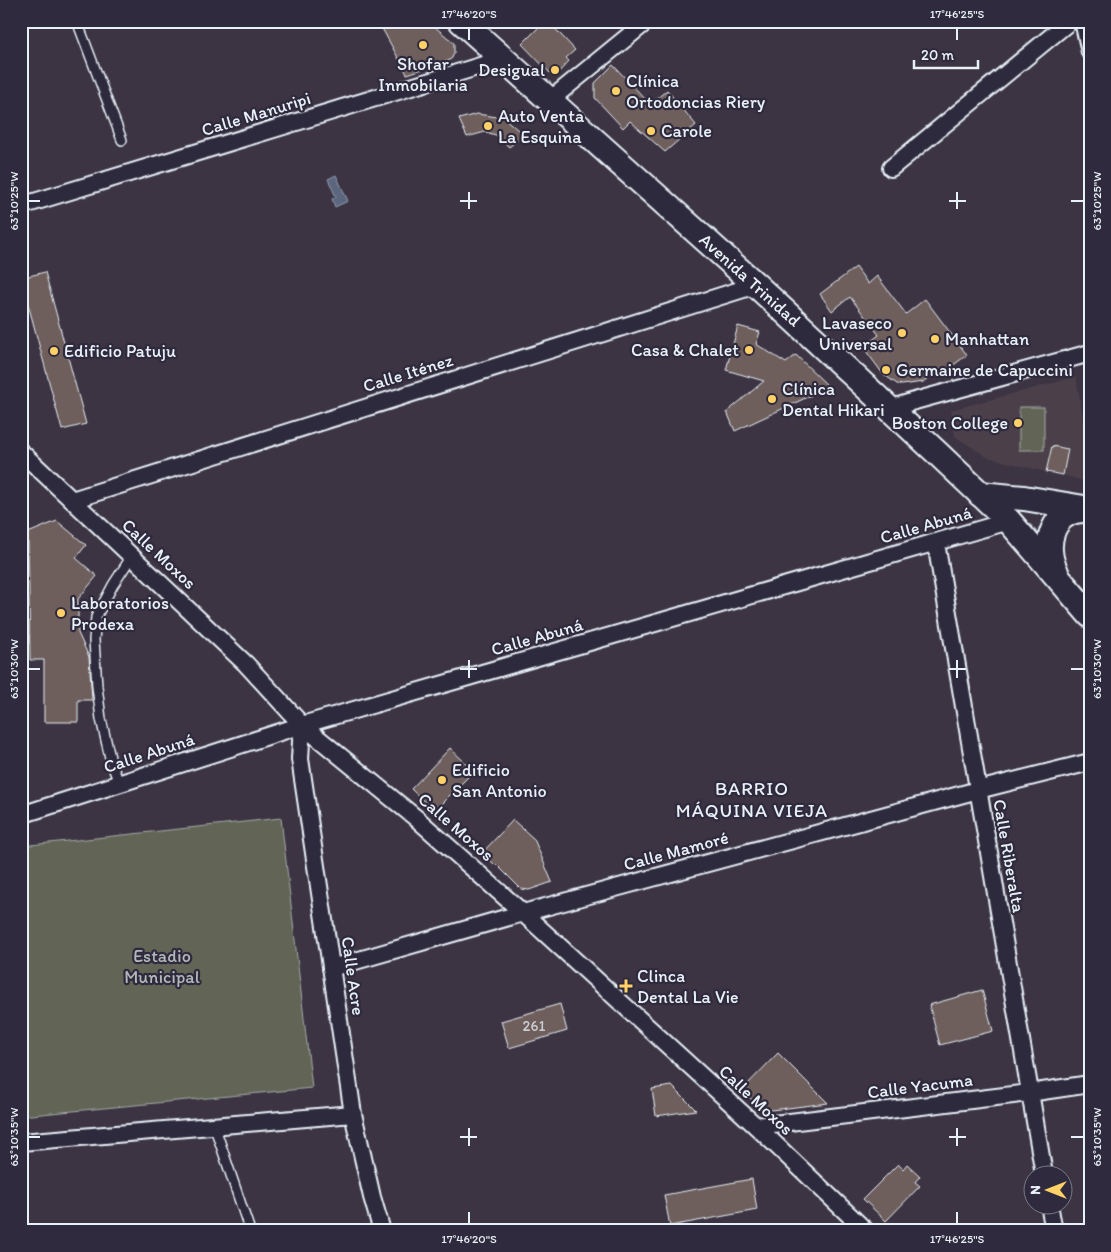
<svg xmlns="http://www.w3.org/2000/svg" width="1111" height="1252" font-family="Itim,sans-serif">
	<style>
		.built { fill: #4b414a }
		.green { fill: #626557; stroke: #a5aba8 }
		.water { fill: #5b667e; stroke: #939eaf }
		.building { fill: #6e5e5b; stroke: #e8f1f8 }
		.lines { fill: none; stroke-linecap: round; stroke-linejoin: round }
		.lane-casing { stroke: #e8f1f8; stroke-width: 12 }
		.street-casing { stroke: #e8f1f8; stroke-width: 20 }
		.secondary-casing { stroke: #e8f1f8; stroke-width: 28 }
		.lane { stroke: #2f2a3d; stroke-width: 9 }
		.street { stroke: #2f2a3d; stroke-width: 16 }
		.secondary { stroke: #2f2a3d; stroke-width: 24 }
		.ticks { fill: none; stroke: #e8f1f8; stroke-width: 2 }
		.poi-dot { fill: #ffd166; stroke: #2f2a3d; stroke-width: 2 }
		.labels { text-anchor: middle; stroke-width: 4.5; stroke-linejoin: round; paint-order: stroke }
		.number-label { font-size: 15px; fill: #caccd1 }
		.poi-label { font-size: 18px; fill: #e8f1f8; stroke: #2f2a3d; text-anchor: start }
		.street-label { font-size: 18px; fill: #e8f1f8; stroke: #2f2a3d }
		.park-label { font-size: 18px; fill: #b2b9b8; stroke: #2f2a3d }
		.neighbourhood-label { font-size: 19px; letter-spacing: 1px; fill: #e8f1f8; stroke: #2f2a3d }
		.neatline { fill: none; stroke: #e8f1f8; stroke-width: 2 }
		.ticks-label { font-size: 12px; text-anchor: middle; fill: #e8f1f8 }
	</style>
	<rect width="100%" height="100%" fill="#3c3443"/>
	<filter id="ink" filterUnits="userSpaceOnUse"><feTurbulence type="fractalNoise" baseFrequency=".02" numOctaves="2"/><feDisplacementMap in="SourceGraphic" scale="10" xChannelSelector="R" yChannelSelector="G"/><feConvolveMatrix kernelMatrix="1 2 1 2 8 2 1 2 1" color-interpolation-filters="sRGB"/></filter>
	<g filter="url(#ink)">
		<!-- built -->
		<path class="built" d="M1076 377 1090 458V483L1063 475 1068 449 1052 446 1046 472 987 457 955 436 951 410Z"/>
		<!-- green -->
		<g class="green">
			<rect x="1019" y="407" width="25" height="43"/>
			<path d="M281 818 312 1088 21 1116V846Z"/>
		</g>
		<!-- water -->
		<path class="water" d="M336 175 348 201 335 207 332 199 336 197 328 179Z"/>
		<!-- building -->
		<g class="building">
			<path d="M378 21H428L454 43V53L452 58 448 61 407 74Z"/>
			<path d="M545 21H548L575 50 566 58 569 61 558 73H550L522 44Z"/>
			<path d="M613 65 650 104 667 90 696 125 665 152 630 121 623 128 595 98V83Z"/>
			<path d="M477 114 504 118 524 135 509 147 496 135 485 132 467 137 459 119Z"/>
			<path d="M856 267 868 284 877 276 906 314 925 299 967 355 944 372 941 368 923 382 902 385 897 384 883 374 863 347 879 335 850 297 832 311 820 294Z"/>
			<path d="M45 272 86 424 62 430 21 278Z"/>
			<path d="M738 326 760 332 756 344 786 363 796 355 829 387 735 431 727 412 764 381 726 370Z"/>
			<path d="M1052 446 1068 449 1063 475 1046 472Z"/>
			<path d="M57 521 86 545 76 558 97 576 78 599V633L89 657 92 700H78V722H44V660H30L28 533Z"/>
			<path d="M450 748 474 771 434 811 411 789Z"/>
			<path d="M513 820 534 839 552 882 529 890 521 889 496 864 495 865 482 853Z"/>
			<path d="M982 990 993 1031 940 1045 929 1005Z"/>
			<path d="M560 1004 567 1031 509 1048 501 1021Z"/>
			<path d="M778 1053 828 1103 771 1110 761 1109 742 1090Z"/>
			<path d="M672 1086 696 1110 656 1116 652 1089Z"/>
			<path d="M898 1164 903 1169 907 1164 920 1176 915 1182 920 1186 886 1221 863 1199Z"/>
			<path d="M752 1179 757 1210 670 1226 664 1195Z"/>
		</g>
		<g class="lines">
			<!-- lane casing -->
			<g class="lane-casing">
				<g id="lane">
					<path d="M77 21 122 140"/>
					<path d="M119 783 111 762 101 719 97 686 94 640 96 617 113 585 132 556"/>
					<path d="M214 1125 250 1231"/>
				</g>
			</g>
			<!-- street casing -->
			<g class="street-casing">
				<g id="street">
					<path d="M1083 21 1090 52"/>
					<path d="M550 100 647 21"/>
					<path d="M891 168 1070 21"/>
					<path d="M21 206 503 59"/>
					<path d="M889 409 911 402 1090 353"/>
					<path d="M21 452 246 664 302 725 416 818 523 913 756 1126 866 1231"/>
					<path d="M72 500 756 285"/>
					<path d="M936 543 1044 1174"/>
					<path d="M302 725 300 759 353 1114 372 1197 382 1231"/>
					<path d="M21 815 302 725 1009 521"/>
					<path d="M331 968 523 913 978 790 1090 762"/>
					<path d="M756 1126 1029 1093 1090 1084"/>
					<path d="M21 1142 353 1114"/>
					<path d="M1049 1204 1054 1231"/>
				</g>
			</g>
			<!-- secondary casing -->
			<g class="secondary-casing">
				<g id="secondary">
					<path d="M461 21 756 285 934 450 1009 521 1090 615"/>
					<path d="M980 494 1024 498 1090 509"/>
					<path d="M1056 572C1042 545 1052 508 1087 510"/>
				</g>
			</g>
			<!-- lane -->
			<use href="#lane" class="lane"/>
			<!-- street -->
			<use href="#street" class="street"/>
			<!-- secondary -->
			<use href="#secondary" class="secondary"/>
		</g>
	</g>
	<!-- ticks -->
	<path class="ticks" d="M469 28V40M957 28V40M469 192V209M957 192V209M28 201H40M460 201H477M949 201H966M1071 201H1084M469 660V678M957 660V678M28 669H40M460 669H477M949 669H966M1071 669H1084M469 1128V1146M957 1128V1146M28 1137H40M460 1137H477M949 1137H966M1071 1137H1084M469 1212V1224M957 1212V1224"/>
	<!-- markers -->
	<g class="poi-dot">
		<circle cx="423" cy="45" r="5"/>
		<circle cx="555" cy="70" r="5"/>
		<circle cx="616" cy="91" r="5"/>
		<circle cx="488" cy="126" r="5"/>
		<circle cx="651" cy="131" r="5"/>
		<circle cx="902" cy="333" r="5"/>
		<circle cx="935" cy="339" r="5"/>
		<circle cx="749" cy="350" r="5"/>
		<circle cx="54" cy="351" r="5"/>
		<circle cx="886" cy="370" r="5"/>
		<circle cx="772" cy="399" r="5"/>
		<circle cx="1018" cy="423" r="5"/>
		<circle cx="61" cy="613" r="5"/>
		<circle cx="442" cy="780" r="5"/>
		<path d="M623.5 978.5h5v5h5v5h-5v5h-5v-5h-5v-5h5z"/>
	</g>
	<g class="labels">
		<!-- number labels -->
		<g class="number-label">
			<text x="534" y="1031">261</text>
		</g>
		<!-- poi labels -->
		<g class="poi-label">
			<text x="423" y="70" text-anchor="middle">Shofar<tspan x="423" dy="21">Inmobilaria</tspan></text>
			<text x="545" y="76" text-anchor="end">Desigual</text>
			<text x="626" y="87">Clínica<tspan x="626" dy="21">Ortodoncias Riery</tspan></text>
			<text x="498" y="122">Auto Venta<tspan x="498" dy="21">La Esquina</tspan></text>
			<text x="661" y="137">Carole</text>
			<text x="892" y="329" text-anchor="end">Lavaseco<tspan x="892" dy="21">Universal</tspan></text>
			<text x="945" y="345">Manhattan</text>
			<text x="739" y="356" text-anchor="end">Casa &amp; Chalet</text>
			<text x="64" y="357">Edificio Patuju</text>
			<text x="896" y="376">Germaine de Capuccini</text>
			<text x="782" y="395">Clínica<tspan x="782" dy="21">Dental Hikari</tspan></text>
			<text x="1008" y="429" text-anchor="end">Boston College</text>
			<text x="71" y="609">Laboratorios<tspan x="71" dy="21">Prodexa</tspan></text>
			<text x="452" y="776">Edificio<tspan x="452" dy="21">San Antonio</tspan></text>
			<text x="637" y="982">Clinca<tspan x="637" dy="21">Dental La Vie</tspan></text>
		</g>
		<!-- street labels -->
		<g class="street-label">
			<text transform="translate(256 114) rotate(-17)" y="6">Calle Manuripi</text>
			<text transform="translate(750 280) rotate(42)" y="6">Avenida Trinidad</text>
			<text transform="translate(408 373) rotate(-17)" y="6">Calle Iténez</text>
			<text transform="translate(926 525) rotate(-16)" y="6">Calle Abuná</text>
			<text transform="translate(159 554) rotate(43)" y="6">Calle Moxos</text>
			<text transform="translate(537 637) rotate(-16)" y="6">Calle Abuná</text>
			<text transform="translate(149 753) rotate(-18)" y="6">Calle Abuná</text>
			<text transform="translate(456 827) rotate(41)" y="6">Calle Moxos</text>
			<text transform="translate(676 851) rotate(-15)" y="6">Calle Mamoré</text>
			<text transform="translate(1009 856) rotate(80)" y="6">Calle Riberalta</text>
			<text transform="translate(353 976) rotate(82)" y="6">Calle Acre</text>
			<text transform="translate(920 1086) rotate(-7)" y="6">Calle Yacuma</text>
			<text transform="translate(756 1100) rotate(43)" y="6">Calle Moxos</text>
		</g>
		<!-- park labels -->
		<g class="park-label">
			<text x="162" y="962">Estadio<tspan x="162" dy="21">Municipal</tspan></text>
		</g>
		<!-- neighbourhood labels -->
		<g class="neighbourhood-label">
			<text x="752" y="795">BARRIO<tspan x="752" dy="22">MÁQUINA VIEJA</tspan></text>
		</g>
	</g>
	<!-- margin -->
	<rect width="1111" height="1252" fill="none" stroke="#2f2a3d" stroke-width="55"/>
	<!-- north arrow -->
	<g transform="translate(1048 1190) rotate(270)"><circle r="24" fill="#2f2a3d" stroke="#797a88"/>
	<path d="M0-4L9 19L0 12L-9 19Z" fill="#ffd166"/>
	<text y="-8" font-size="14" font-weight="bold" text-anchor="middle" fill="#e8f1f8">N</text>
	</g>
	<!-- scale -->
	<path d="M914 60v8h64v-8" fill="none" stroke="#e8f1f8" stroke-width="2.5"/>
	<text x="921" y="60" font-size="15" fill="#e8f1f8" stroke="#2f2a3d" stroke-width="4" paint-order="stroke">20 m</text>
	<rect x="28" y="28" width="1056" height="1196" class="neatline"/>
	<g class="ticks-label">
		<text x="469" y="18">17°46'20"S</text>
		<text x="957" y="18">17°46'25"S</text>
		<text transform="translate(1097 201) rotate(-90)" y="4">63°10'25"W</text>
		<text transform="translate(14 201) rotate(-90)" y="4">63°10'25"W</text>
		<text transform="translate(1097 669) rotate(-90)" y="4">63°10'30"W</text>
		<text transform="translate(14 669) rotate(-90)" y="4">63°10'30"W</text>
		<text transform="translate(1097 1137) rotate(-90)" y="4">63°10'35"W</text>
		<text transform="translate(14 1137) rotate(-90)" y="4">63°10'35"W</text>
		<text x="469" y="1243">17°46'20"S</text>
		<text x="957" y="1243">17°46'25"S</text>
	</g>
</svg>
